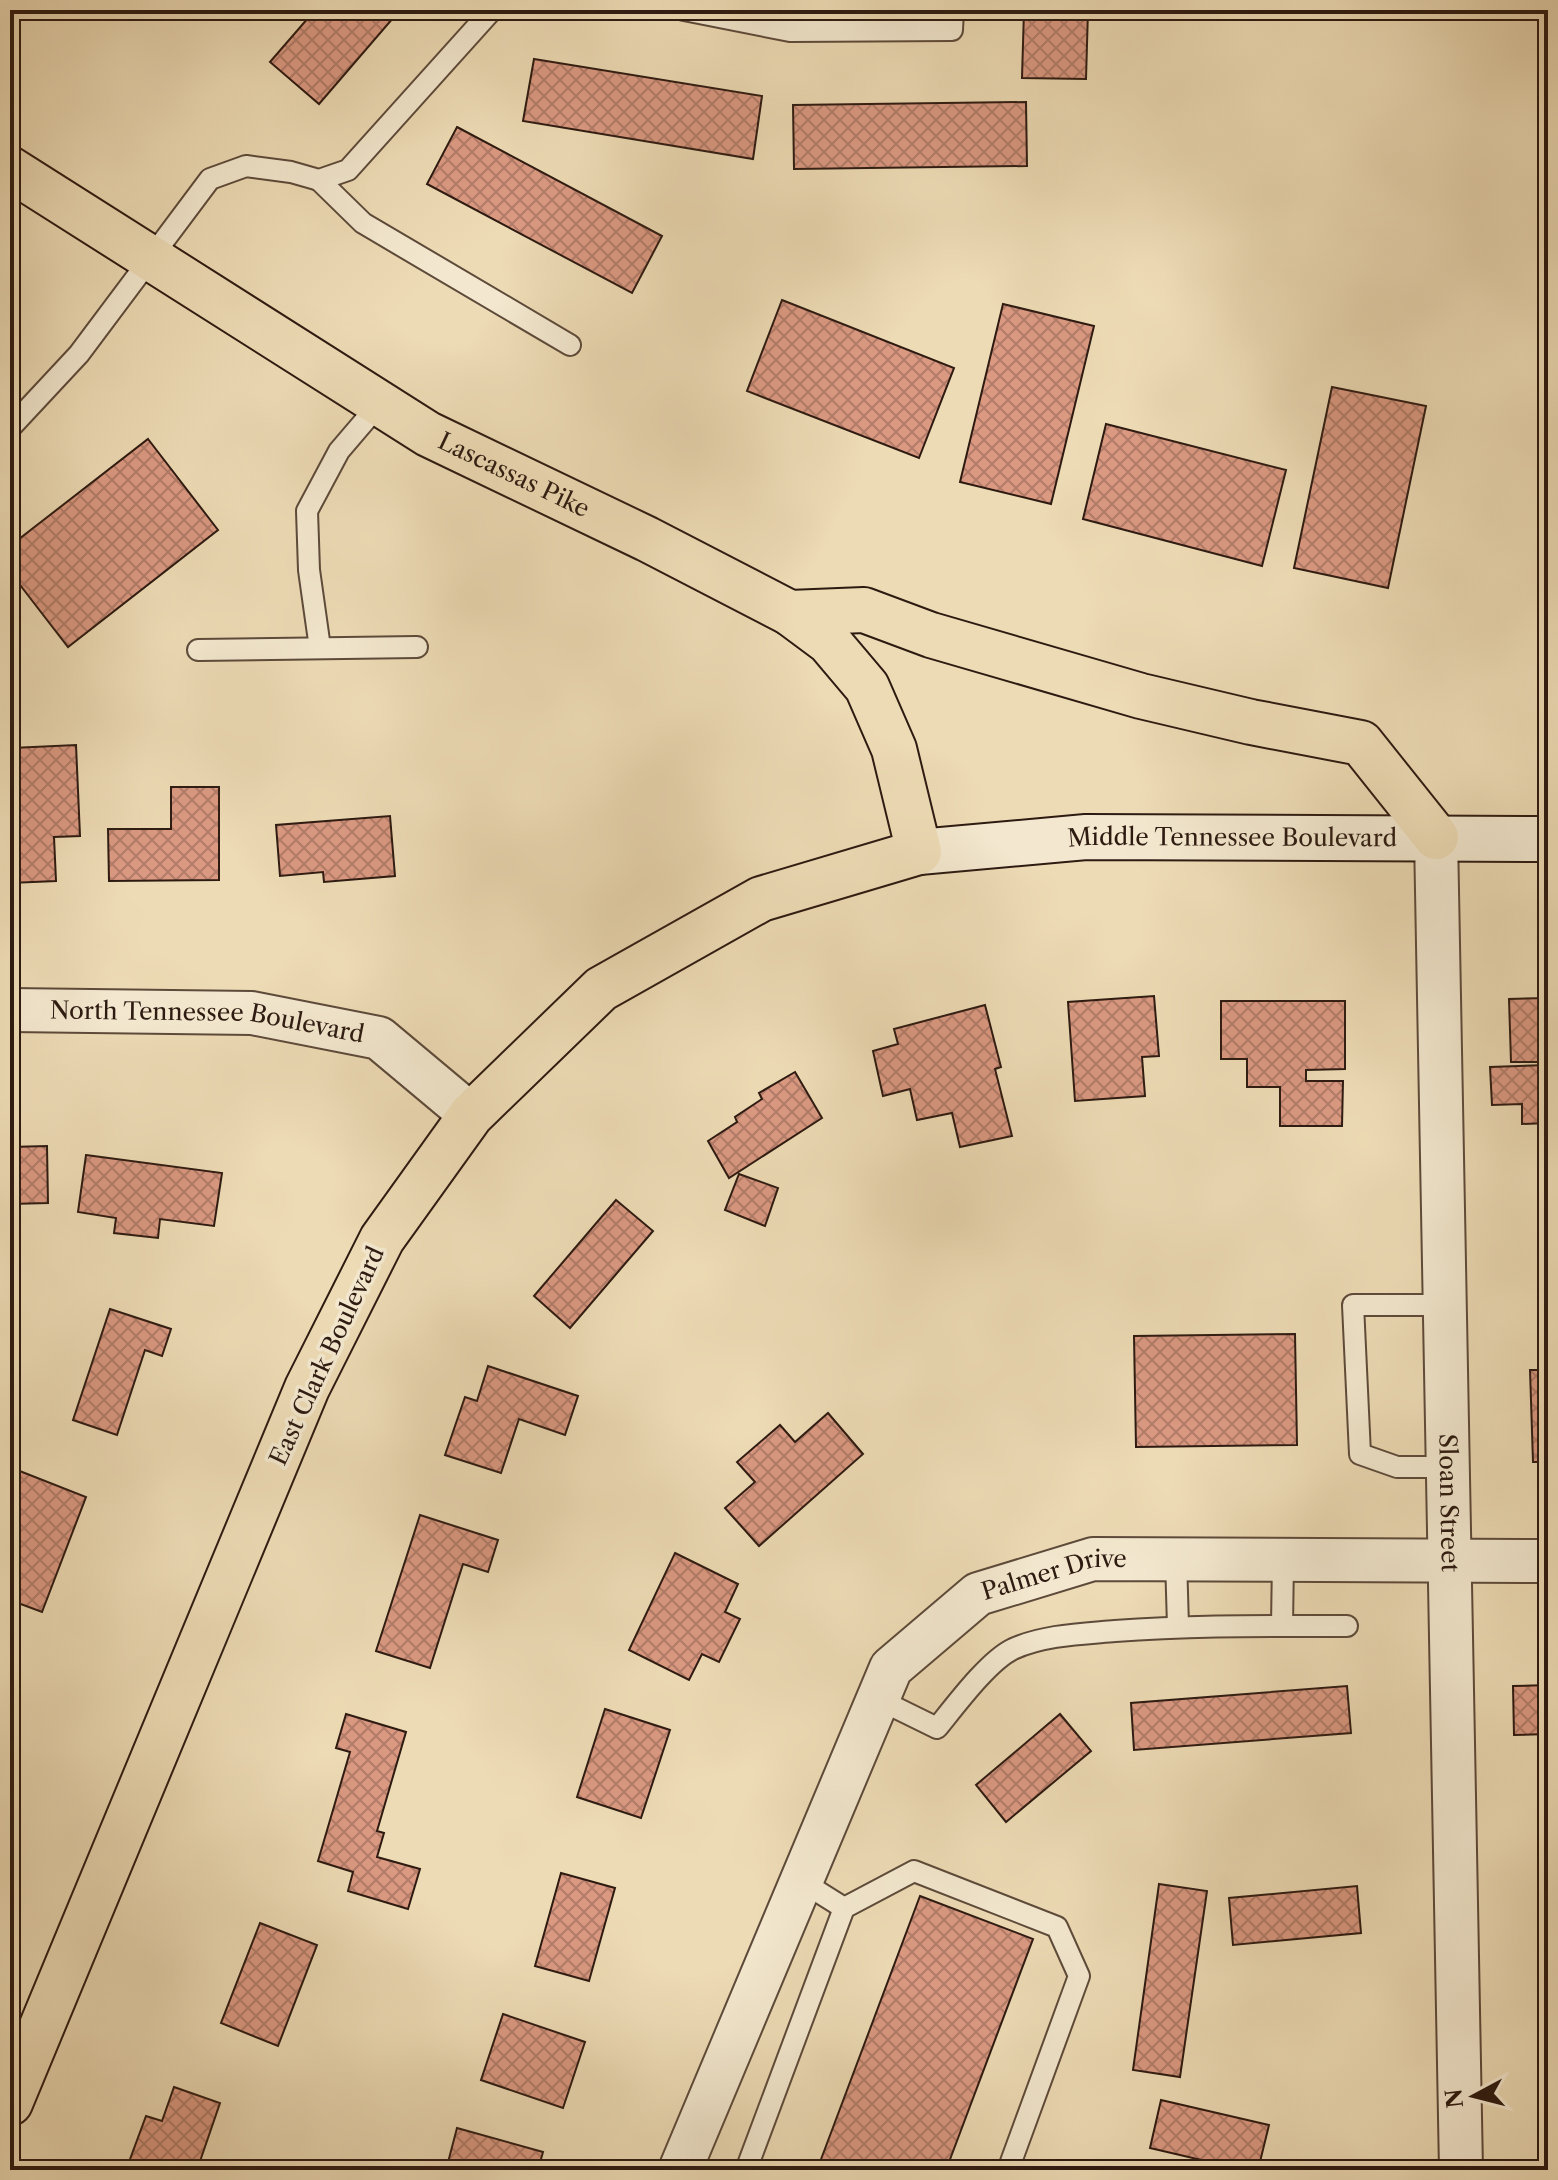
<svg xmlns="http://www.w3.org/2000/svg" width="1558" height="2180" font-family="'Libre Caslon Text',serif">
	<style>
		.building { fill: url(#building-cross-hatch); stroke: #2d1a11; stroke-width: 2 }
		.lines { fill: none; stroke-linecap: round; stroke-linejoin: round }
		.lane-casing { stroke: #5d4a3a; stroke-width: 24 }
		.street-casing { stroke: #5d4a3a; stroke-width: 46 }
		.secondary-casing { stroke: #2d1a11; stroke-width: 48 }
		.primary-casing { stroke: #2d1a11; stroke-width: 48 }
		.lane { stroke: #f3e8cf; stroke-width: 20 }
		.street { stroke: #f3e8cf; stroke-width: 42 }
		.secondary { stroke: #f3e8cf; stroke-width: 44 }
		.primary { stroke: #eddbb5; stroke-width: 44 }
		.labels { text-anchor: middle; stroke-width: 7; stroke-linejoin: round; paint-order: stroke }
		.street-label { font-size: 24px; fill: #2d1a11; stroke: #f3e8cf }
	</style>
	<defs>
		<pattern id="building-cross-hatch" width="8" height="8" patternUnits="userSpaceOnUse" patternTransform="scale(2)"><rect width="8" height="8" fill="#db9982"/><path d="M0 0l8 8M0 8l8-8" fill="none" stroke="#b27c69"/></pattern>
	</defs>
	<rect width="100%" height="100%" fill="#eddbb5"/>
	<filter id="stains"><feTurbulence type="fractalNoise" baseFrequency=".0025" numOctaves="4"/><feColorMatrix values="0 0 0 0 .2 0 0 0 0 .09 0 0 0 0 .02 0 0 0 .5 -.17"/></filter>
	<radialGradient id="worn" r=".72"><stop offset=".6" stop-color="#630" stop-opacity="0"/><stop offset="1" stop-color="#630" stop-opacity=".3"/></radialGradient>
	<!-- building -->
	<g class="building">
		<path d="M315 10H400L319 104 270 62Z"/>
		<path d="M1024 10H1088L1086 79 1022 78Z"/>
		<path d="M534 59 762 96 753 159 523 121Z"/>
		<path d="M1026 102 1027 166 794 169 793 105Z"/>
		<path d="M457 127 662 236 632 293 427 184Z"/>
		<path d="M782 300 954 368 919 458 747 391Z"/>
		<path d="M1003 304 1094 326 1051 504 960 482Z"/>
		<path d="M1332 387 1426 406 1388 588 1294 568Z"/>
		<path d="M1106 424 1286 470 1262 566 1083 519Z"/>
		<path d="M148 439 218 530 68 647 10 572V546Z"/>
		<path d="M76 745 80 836 54 837 56 881 10 883V818H15L12 748Z"/>
		<path d="M171 787H219V880L109 881 108 829H171Z"/>
		<path d="M390 816 395 876 324 882 323 872 280 876 276 825Z"/>
		<path d="M1154 996 1159 1056 1142 1057 1145 1096 1075 1101 1068 1002Z"/>
		<path d="M1548 998V1062H1511L1509 999Z"/>
		<path d="M1221 1001H1345V1069L1306 1070V1081H1343L1342 1126H1280V1087H1247V1059H1221Z"/>
		<path d="M985 1005 1001 1067 995 1069 1012 1136 960 1147 952 1113 917 1120 910 1089 883 1096 873 1051 898 1044 894 1029Z"/>
		<path d="M1548 1065V1123L1522 1124V1104L1492 1105 1490 1067Z"/>
		<path d="M795 1072 822 1118 729 1178 708 1141 737 1122 735 1117 762 1099 759 1093Z"/>
		<path d="M47 1146 48 1203 10 1204V1147Z"/>
		<path d="M86 1155 222 1173 214 1226 160 1219 158 1238 114 1233 116 1218 78 1212Z"/>
		<path d="M739 1174 778 1188 765 1226 725 1210Z"/>
		<path d="M616 1200 653 1231 570 1328 534 1296Z"/>
		<path d="M110 1309 171 1329 162 1356 145 1350 117 1435 73 1420Z"/>
		<path d="M1295 1334 1297 1445 1136 1447 1134 1336Z"/>
		<path d="M488 1366 578 1396 565 1435 519 1419 501 1473 445 1455 465 1397 477 1401Z"/>
		<path d="M1530 1370H1548V1462H1533Z"/>
		<path d="M828 1413 863 1454 759 1546 725 1508 755 1482 737 1462 780 1425 795 1442Z"/>
		<path d="M12 1468 86 1497 42 1612 10 1600V1474Z"/>
		<path d="M420 1515 498 1540 488 1572 463 1564 430 1668 376 1651Z"/>
		<path d="M675 1553 738 1584 725 1612 740 1619 719 1662 702 1654 689 1680 629 1650Z"/>
		<path d="M1548 1685V1734L1514 1735 1513 1686Z"/>
		<path d="M1347 1686 1351 1733 1134 1750 1131 1703Z"/>
		<path d="M605 1709 670 1730 641 1818 577 1797Z"/>
		<path d="M346 1714 406 1732 377 1831 384 1833 377 1857 420 1869 408 1909 348 1891 353 1872 318 1861 350 1752 336 1748Z"/>
		<path d="M1060 1714 1091 1751 1006 1822 976 1785Z"/>
		<path d="M561 1873 615 1888 589 1981 535 1966Z"/>
		<path d="M1159 1884 1207 1891 1180 2077 1133 2070Z"/>
		<path d="M1357 1886 1361 1933 1233 1945 1229 1898Z"/>
		<path d="M920 1896 1033 1939 946 2170H817Z"/>
		<path d="M260 1923 317 1945 278 2046 221 2023Z"/>
		<path d="M1547 1930H1548V2012H1546Z"/>
		<path d="M503 2014 585 2042 563 2108 481 2080Z"/>
		<path d="M174 2087 220 2103 197 2170H126L146 2116 162 2121Z"/>
		<path d="M1161 2100 1269 2125 1258 2170H1244L1150 2148Z"/>
		<path d="M457 2128 543 2152 538 2170H446Z"/>
	</g>
	<g class="lines">
		<!-- lane casing -->
		<g class="lane-casing">
			<g id="lane">
				<path d="M684 10 790 31 952 30 953 10"/>
				<path d="M319 180 363 223 570 345"/>
				<path d="M10 428 79 354 210 179 246 166 291 172 319 180 348 170 492 10"/>
				<path d="M320 648 309 570 307 511 339 451 380 403"/>
				<path d="M198 650 417 647"/>
				<path d="M1445 1305H1353L1360 1454 1397 1467H1448"/>
				<path d="M1176 1559 1178 1626"/>
				<path d="M1282 1626 1283 1559"/>
				<path d="M878 1699 937 1728C955 1706 988 1661 1013 1649 1044 1635 1081 1634 1115 1631 1192 1625 1269 1626 1347 1626"/>
				<path d="M801 1881 844 1908"/>
				<path d="M746 2170 844 1908 914 1871 1057 1927 1079 1976 1008 2170"/>
			</g>
		</g>
		<!-- street casing -->
		<g class="street-casing">
			<g id="street">
				<path id="s1" d="M1436 837 1461 2170"/>
				<path id="s2" d="M10 1010 252 1013 379 1038 471 1115"/>
				<path id="s3" d="M680 2170 891 1668 978 1594 1093 1559 1548 1561"/>
			</g>
		</g>
		<!-- secondary casing -->
		<g class="secondary-casing">
			<g id="secondary">
				<path id="s4" d="M919 852 1086 837 1548 839"/>
			</g>
		</g>
		<!-- primary casing -->
		<g class="primary-casing">
			<g id="primary">
				<path id="s5" d="M10 169 428 434 647 539 790 613 829 642 867 687 894 749 919 852 761 899 601 989 471 1115 382 1239 307 1388 10 2103"/>
				<path d="M790 613 864 610 931 635 1141 696 1251 722 1361 743 1436 837"/>
			</g>
		</g>
		<!-- lane -->
		<use href="#lane" class="lane"/>
		<!-- street -->
		<use href="#street" class="street"/>
		<!-- secondary -->
		<use href="#secondary" class="secondary"/>
		<!-- primary -->
		<use href="#primary" class="primary"/>
	</g>
	<g class="labels">
		<!-- street labels -->
		<g class="street-label">
			<text dy="8" stroke="none"><textPath href="#s5" startOffset="590">Lascassas Pike</textPath></text>
			<text dy="8" stroke="none"><textPath href="#s4" startOffset="314">Middle Tennessee Boulevard</textPath></text>
			<text dy="8" stroke="none"><textPath href="#s2" startOffset="198">North Tennessee Boulevard</textPath></text>
			<text transform="translate(327 1356) rotate(-65)" y="8">East Clark Boulevard</text>
			<text dy="8" stroke="none"><textPath href="#s1" startOffset="666">Sloan Street</textPath></text>
			<text dy="8" stroke="none"><textPath href="#s3" startOffset="738">Palmer Drive</textPath></text>
		</g>
	</g>
	<!-- margin -->
	<rect width="1558" height="2180" fill="none" stroke="#eddbb5" stroke-width="40"/>
	<rect x="12" y="12" width="1534" height="2156" fill="none" stroke="#2d1a11" stroke-width="4"/>
	<rect x="20" y="20" width="1518" height="2140" fill="none" stroke="#2d1a11" stroke-width="2"/>
	<!-- north arrow -->
	<g transform="translate(1474 2096) rotate(263)" stroke="#f3e8cf" stroke-width="6" paint-order="stroke">
	<path d="M0-6L14 30L0 20L-14 30Z" fill="#2d1a11"/>
	<text y="-12" font-size="22" font-weight="bold" text-anchor="middle" fill="#2d1a11">N</text>
	</g>
	<rect width="100%" height="100%" filter="url(#stains)"/>
	<rect width="100%" height="100%" fill="url(#worn)"/>
</svg>
